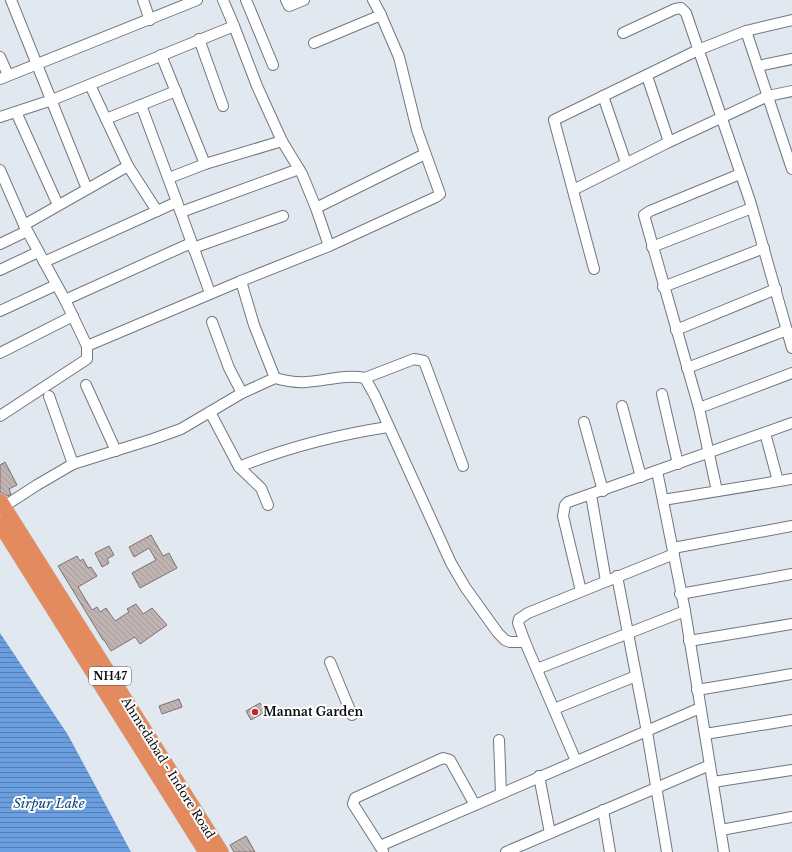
<svg xmlns="http://www.w3.org/2000/svg" width="792" height="852" font-family="'Libre Baskerville',serif">
	<style>
		.water { fill: url(#water-rules) }
		.building { fill: url(#building-back-hatch); stroke: #7c7170 }
		.lines { fill: none; stroke-linecap: round; stroke-linejoin: round }
		.minor-casing { stroke: #72777f; stroke-width: 12 }
		.highway-casing { stroke: #c4c5c5; stroke-width: 16 }
		.minor { stroke: #fff; stroke-width: 10 }
		.highway { stroke: #e38b5f; stroke-width: 15 }
		.poi-dot { fill: #b92a26; stroke: #fff; stroke-width: 1.5 }
		.labels { text-anchor: middle; stroke-width: 4; stroke-linejoin: round; paint-order: stroke }
		.shield { fill: #fff; stroke: #545557; stroke-width: 1 }
		.shield-label { font-size: 11px; font-weight: bold; fill: #0a0c0f }
		.poi-label { font-size: 12px; font-weight: bold; fill: #0a0c0f; stroke: #fff; text-anchor: start }
		.street-label { font-size: 12px; fill: #0a0c0f; stroke: #fff }
		.water-label { font-size: 13px; font-style: italic; fill: #0e447f; stroke: #fff }
	</style>
	<defs>
		<pattern id="water-rules" width="6" height="5" patternUnits="userSpaceOnUse"><rect width="6" height="5" fill="#6a9edf"/><path d="M0 2.5h6" fill="none" stroke="#557fb3"/></pattern>
		<pattern id="building-back-hatch" width="6" height="6" patternUnits="userSpaceOnUse"><rect width="6" height="6" fill="#c0b4b3"/><path d="M-1 5l2 2M0 0l6 6M5-1l2 2" fill="none" stroke="#a49a99"/></pattern>
	</defs>
	<rect width="100%" height="100%" fill="#e2e8f0"/>
	<!-- water -->
	<path class="water" d="M0 633 68 735 131 852H0Z"/>
	<!-- building -->
	<g class="building">
		<path d="M5 462 17 485 9 489 11 494 8 496 0 492V465Z"/>
		<path d="M151 535 163 556 169 553 177 568 140 588 132 573 156 560 149 548 134 557 129 547Z"/>
		<path d="M109 546 114 555 107 559 109 563 102 567 95 553Z"/>
		<path d="M77 556 80 561 83 559 88 568 91 567 97 576 78 587 92 610 97 607 100 612 106 608 115 621 129 612 127 609 136 604 143 614 152 608 167 625 140 644 135 637 111 651 104 640H103L58 566Z"/>
		<path d="M179 699 182 707 162 714 159 706Z"/>
		<path d="M260 703 265 712 251 720 246 711Z"/>
		<path d="M246 836 255 852H234L230 845Z"/>
	</g>
	<g class="lines">
		<!-- minor casing -->
		<g class="minor-casing">
			<g id="minor">
				<path d="M11 0 87 189"/>
				<path d="M143 0 150 20"/>
				<path d="M223 0 234 26"/>
				<path d="M246 0 273 65"/>
				<path d="M286 0 289 6 304 0"/>
				<path d="M746 31 792 169"/>
				<path d="M623 33 675 9 681 8 686 13 750 201 792 348"/>
				<path d="M199 39 223 106"/>
				<path d="M314 43 381 15"/>
				<path d="M161 55 205 164"/>
				<path d="M0 57 8 75"/>
				<path d="M758 66 792 59"/>
				<path d="M647 76 669 142"/>
				<path d="M0 79 197 0"/>
				<path d="M90 85 128 166"/>
				<path d="M603 96 626 163"/>
				<path d="M141 105 177 202"/>
				<path d="M16 112 58 205"/>
				<path d="M0 117 52 100 234 26 257 86 282 141 302 174 316 208 329 246"/>
				<path d="M106 119 176 91"/>
				<path d="M0 170 24 225 65 300 191 243"/>
				<path d="M169 178 205 164 282 141"/>
				<path d="M573 190 669 142 768 96 792 91"/>
				<path d="M316 208 425 154"/>
				<path d="M181 212 299 169"/>
				<path d="M24 225 128 166 157 211"/>
				<path d="M0 244 27 231"/>
				<path d="M652 247 752 208"/>
				<path d="M193 248 283 216"/>
				<path d="M44 262 177 202 210 293"/>
				<path d="M594 269 554 120 698 50 746 31 792 20"/>
				<path d="M0 270 38 252"/>
				<path d="M241 281 329 246 436 197 440 194 417 130 399 57 380 13 373 0"/>
				<path d="M663 287 764 248"/>
				<path d="M0 311 56 285"/>
				<path d="M212 322 229 368 242 393"/>
				<path d="M676 330 776 289"/>
				<path d="M0 353 73 316"/>
				<path d="M687 368 787 330"/>
				<path d="M275 378C286 381 295 383 306 382 326 381 345 374 365 378L375 396 451 563 465 587 498 633 505 640 510 642H525"/>
				<path d="M365 378 414 359 424 361 463 466"/>
				<path d="M86 385 116 451"/>
				<path d="M662 394 678 464"/>
				<path d="M49 396 73 464"/>
				<path d="M622 406 641 477"/>
				<path d="M699 408 792 373"/>
				<path d="M210 412 239 467 261 488 268 505"/>
				<path d="M0 416 87 359V346L65 300"/>
				<path d="M584 422 603 491"/>
				<path d="M765 433 778 481"/>
				<path d="M239 467C288 447 336 435 388 427"/>
				<path d="M657 471 685 611 724 852"/>
				<path d="M717 491 699 408 644 215 650 211 740 174"/>
				<path d="M591 495 606 581"/>
				<path d="M663 500 792 479"/>
				<path d="M0 509 37 485 73 464 153 439 181 429 242 393 275 378 254 325 241 281 87 346"/>
				<path d="M673 548 792 526"/>
				<path d="M617 576 647 732 667 852"/>
				<path d="M581 591 563 516 565 505 568 502 792 423"/>
				<path d="M680 594 792 574"/>
				<path d="M689 641 792 624"/>
				<path d="M330 662 352 715"/>
				<path d="M537 669 685 611"/>
				<path d="M697 690 792 674"/>
				<path d="M554 709 636 676"/>
				<path d="M705 734 792 720"/>
				<path d="M499 740 501 793"/>
				<path d="M576 761 525 642 518 623 519 619 528 613 674 554"/>
				<path d="M539 776 550 833"/>
				<path d="M713 782 792 770"/>
				<path d="M603 810 610 852"/>
				<path d="M721 830 792 817"/>
				<path d="M380 846 700 708"/>
				<path d="M383 851 353 804 355 798 443 758 450 760 475 805"/>
				<path d="M506 852 710 765"/>
			</g>
		</g>
		<!-- highway casing -->
		<g class="highway-casing">
			<g id="highway">
				<path d="M0 501 221 852"/>
				<path d="M0 524 206 852"/>
			</g>
		</g>
		<!-- minor -->
		<use href="#minor" class="minor"/>
		<!-- highway -->
		<use href="#highway" class="highway"/>
	</g>
	<!-- markers -->
	<circle class="poi-dot" cx="255" cy="712" r="4"/>
	<g class="labels">
		<!-- shield labels -->
		<rect class="shield" x="89" y="667" width="42" height="18" rx="3"/>
		<g class="shield-label">
			<text x="110" y="680">NH47</text>
		</g>
		<!-- poi labels -->
		<g class="poi-label">
			<text x="263" y="716">Mannat Garden</text>
		</g>
		<!-- street labels -->
		<g class="street-label">
			<text transform="translate(168 768) rotate(58)" y="4">Ahmedabad - Indore Road</text>
		</g>
		<!-- water labels -->
		<g class="water-label">
			<text x="49" y="808">Sirpur Lake</text>
		</g>
	</g>
</svg>
